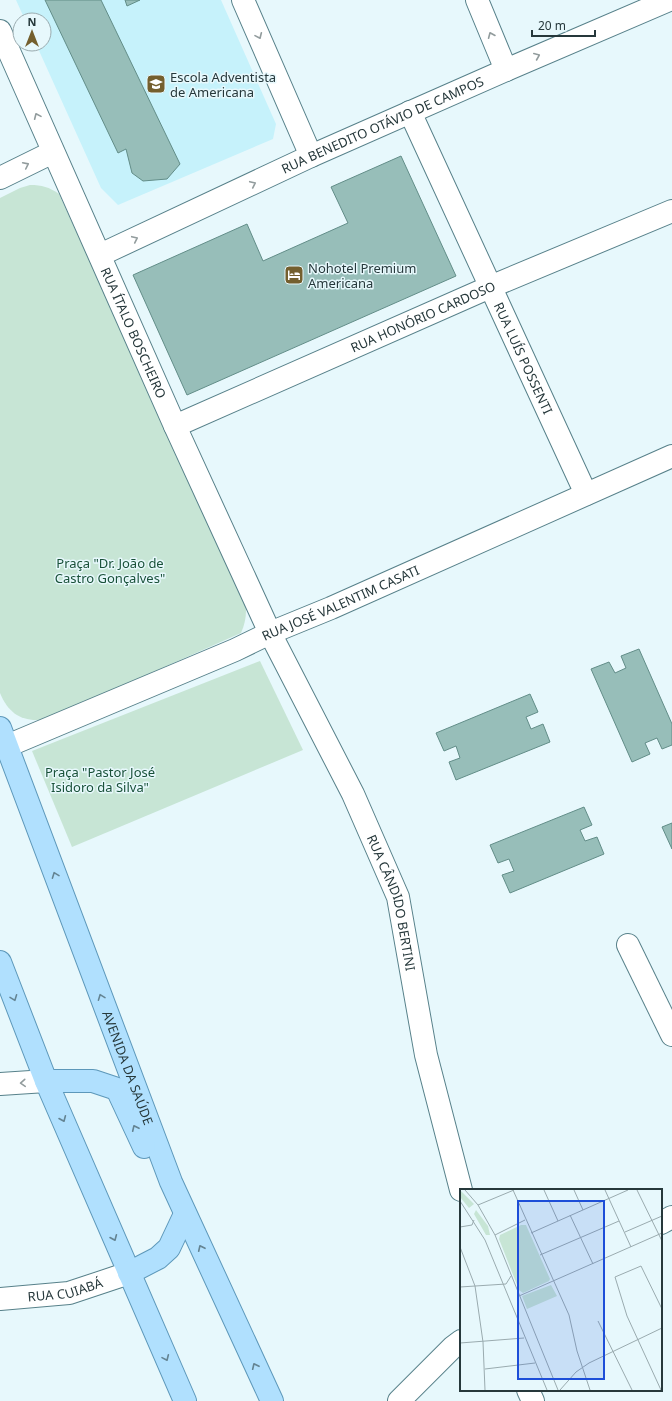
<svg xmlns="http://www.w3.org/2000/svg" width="672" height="1401" font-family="'Noto Sans',sans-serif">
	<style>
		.built { fill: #c6f2fb }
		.green { fill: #c7e5d5 }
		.building { fill: #97beb9; stroke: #628d88 }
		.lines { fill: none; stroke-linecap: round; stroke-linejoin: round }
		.minor-casing { stroke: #57818a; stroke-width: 24 }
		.major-casing { stroke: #5d98ba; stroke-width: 24 }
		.minor { stroke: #fff; stroke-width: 22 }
		.major { stroke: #b0e0fe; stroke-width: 22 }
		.oneway { stroke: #929c9d }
		.oneway2 { stroke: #648493 }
		.labels { text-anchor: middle; stroke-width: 3; stroke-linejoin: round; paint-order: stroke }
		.poi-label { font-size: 13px; fill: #26383b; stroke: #e7f8fc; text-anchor: start }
		.street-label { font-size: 13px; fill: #26383b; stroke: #e7f8fc }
		.park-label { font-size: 13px; fill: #195139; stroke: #e7f8fc }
		.inset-road { fill: none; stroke: #9aabaf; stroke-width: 1 }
		.view { fill: #1d4ed8; fill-opacity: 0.15; stroke: #1d4ed8; stroke-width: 2 }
		.inset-edge { fill: none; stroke: #26383b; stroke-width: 2 }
	</style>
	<rect width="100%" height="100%" fill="#e7f8fc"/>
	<!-- built -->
	<path class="built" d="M16 0H221L276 124 273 139 118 205 101 188 36 44H44V20H25Z"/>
	<!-- green -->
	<g class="green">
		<path d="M30 185C42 185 49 187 59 194L245 600C247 613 246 621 241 633L47 719C24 723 9 715 0 693V198L20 188Z"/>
		<path d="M260 661 303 750 72 847 32 751Z"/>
	</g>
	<!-- building -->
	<g class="building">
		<path d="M45 0H101L180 164 167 179 143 181 132 173 126 149 118 153Z"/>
		<path d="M125 0H140L127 6Z"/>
		<path d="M401 156 456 276 187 395 133 275 247 224 263 261 348 223 331 187Z"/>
		<path d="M639 649 672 724V745L662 749 657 738 645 743 650 754 632 762 591 669 609 662 615 673 626 668 621 656Z"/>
		<path d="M530 694 538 712 526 717 531 729 543 724 550 742 456 780 449 762 460 758 456 746 444 751 436 733Z"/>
		<path d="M584 807 592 825 580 830 585 841 597 837 604 854 510 893 502 875 514 871 509 859 498 863 490 845Z"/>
		<path d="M672 823V849L662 827Z"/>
	</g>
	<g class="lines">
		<!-- minor casing -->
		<g class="minor-casing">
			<g id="minor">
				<path d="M243 0 311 156"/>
				<path d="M477 0 506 70"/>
				<path id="s1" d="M0 31 175 426 270 633 353 794 398 897 426 1055 461 1190"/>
				<path id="s2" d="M410 112 586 494"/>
				<path d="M0 178 53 152"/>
				<path id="s3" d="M100 255 311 156 506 70 669 0"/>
				<path id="s4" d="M175 426 490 287 672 211"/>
				<path id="s5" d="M7 746 235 650 270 633 331 608 672 456"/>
				<path d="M628 945 672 1035"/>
				<path d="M0 1084 46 1081"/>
				<path d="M661 1223 672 1217"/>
				<path id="s6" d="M0 1299 69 1293 129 1273"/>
				<path d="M528 1390 533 1401"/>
				<path d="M399 1401 453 1347 461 1341"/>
			</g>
		</g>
		<!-- major casing -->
		<g class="major-casing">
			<g id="major">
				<path id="s7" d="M0 728 171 1182 272 1401"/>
				<path d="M0 962 46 1081 185 1401"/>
				<path d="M46 1081H93L117 1089 144 1147"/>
				<path d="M129 1273 158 1258 169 1248 185 1214"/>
			</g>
		</g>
		<!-- minor -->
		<use href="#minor" class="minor"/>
		<!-- major -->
		<use href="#major" class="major"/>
	</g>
	<!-- one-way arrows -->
	<defs><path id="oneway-chevron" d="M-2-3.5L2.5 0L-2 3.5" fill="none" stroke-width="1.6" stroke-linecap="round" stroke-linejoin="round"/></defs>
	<g class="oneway">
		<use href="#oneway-chevron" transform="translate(491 35) rotate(-113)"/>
		<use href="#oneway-chevron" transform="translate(259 36) rotate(66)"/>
		<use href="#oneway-chevron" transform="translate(537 56) rotate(-23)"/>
		<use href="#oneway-chevron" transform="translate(37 116) rotate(-114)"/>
		<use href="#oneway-chevron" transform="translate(26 165) rotate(-26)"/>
		<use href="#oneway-chevron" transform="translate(253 184) rotate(-25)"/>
		<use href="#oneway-chevron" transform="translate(135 239) rotate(-25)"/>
		<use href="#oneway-chevron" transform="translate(23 1083) rotate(176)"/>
	</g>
	<g class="oneway2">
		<use href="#oneway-chevron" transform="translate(55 875) rotate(-111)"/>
		<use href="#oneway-chevron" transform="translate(101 997) rotate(-111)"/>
		<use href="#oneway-chevron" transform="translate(14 998) rotate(69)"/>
		<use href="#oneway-chevron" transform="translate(63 1119) rotate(67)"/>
		<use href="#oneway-chevron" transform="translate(135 1128) rotate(-115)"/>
		<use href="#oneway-chevron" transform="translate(114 1238) rotate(67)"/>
		<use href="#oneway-chevron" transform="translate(201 1248) rotate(-115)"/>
		<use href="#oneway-chevron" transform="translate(166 1358) rotate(66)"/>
		<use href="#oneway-chevron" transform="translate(255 1366) rotate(-115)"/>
	</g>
	<!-- icons -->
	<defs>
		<g id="school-square" transform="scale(1)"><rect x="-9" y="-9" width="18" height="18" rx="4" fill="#745f2e" stroke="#e7f8fc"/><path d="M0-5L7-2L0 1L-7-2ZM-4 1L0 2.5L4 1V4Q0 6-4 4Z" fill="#fff"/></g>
		<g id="hotel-square" transform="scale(1)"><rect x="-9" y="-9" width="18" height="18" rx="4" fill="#745f2e" stroke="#e7f8fc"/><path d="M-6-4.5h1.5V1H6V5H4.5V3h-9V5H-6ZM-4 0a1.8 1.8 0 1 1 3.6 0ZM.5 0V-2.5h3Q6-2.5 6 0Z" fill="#fff"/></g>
	</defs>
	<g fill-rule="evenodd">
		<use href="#school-square" x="156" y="84"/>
		<use href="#hotel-square" x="294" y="275"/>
	</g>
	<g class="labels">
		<!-- poi labels -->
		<g class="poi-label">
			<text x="170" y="82">Escola Adventista<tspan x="170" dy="15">de Americana</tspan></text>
			<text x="308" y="273">Nohotel Premium<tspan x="308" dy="15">Americana</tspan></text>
		</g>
		<!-- street labels -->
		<g class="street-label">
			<text dy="5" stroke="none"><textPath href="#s3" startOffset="311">RUA BENEDITO OTÁVIO DE CAMPOS</textPath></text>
			<text dy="5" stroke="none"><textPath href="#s4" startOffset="271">RUA HONÓRIO CARDOSO</textPath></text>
			<text dy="5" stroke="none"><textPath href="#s1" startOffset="330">RUA ÍTALO BOSCHEIRO</textPath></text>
			<text dy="5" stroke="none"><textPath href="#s2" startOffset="271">RUA LUÍS POSSENTI</textPath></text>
			<text dy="5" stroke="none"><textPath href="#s5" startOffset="363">RUA JOSÉ VALENTIM CASATI</textPath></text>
			<text dy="5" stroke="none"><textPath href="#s1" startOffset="957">RUA CÂNDIDO BERTINI</textPath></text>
			<text dy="5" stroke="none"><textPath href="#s7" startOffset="363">AVENIDA DA SAÚDE</textPath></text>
			<text dy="5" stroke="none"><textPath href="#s6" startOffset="66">RUA CUIABÁ</textPath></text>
		</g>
		<!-- park labels -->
		<g class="park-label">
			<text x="110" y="568">Praça "Dr. João de<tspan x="110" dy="15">Castro Gonçalves"</tspan></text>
			<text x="100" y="777">Praça "Pastor José<tspan x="100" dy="15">Isidoro da Silva"</tspan></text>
		</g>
	</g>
	<!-- overview -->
	<g transform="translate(460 1189)">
		<rect width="202" height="202" fill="#e7f8fc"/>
		<path d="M0 1 14 15 9 19 0 8ZM16 21 28 37 30 46H26L14 25ZM61 36H66L90 90 89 92 63 104 59 101 39 50 40 46ZM91 96 97 107 67 120 62 107Z" fill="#c7e5d5"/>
		<path class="inset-road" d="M5 1 18 16 35 46 98 201M53 1 109 126 117 162 130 201M84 1 98 32M114 1 123 21M145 1 171 58M177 1 202 52M0 12 25 51 87 201M18 16 54 1M110 26 133 75M0 38 12 36 14 31M165 43 202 27M71 44 168 1M35 46 65 31M0 58 15 97 23 153 25 201M80 66 159 32M0 98 46 95 51 87M59 107 202 44M138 132 172 201M0 154 64 149M25 180 75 174M100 201 116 183 129 174 202 139M201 201 167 127 155 88 181 77 202 120"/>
		<path class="view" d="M58 12H144V190H58Z"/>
		<rect width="202" height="202" class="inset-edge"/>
	</g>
	<!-- north arrow -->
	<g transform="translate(32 32)"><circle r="19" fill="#e7f8fc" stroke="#9aabaf"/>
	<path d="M0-3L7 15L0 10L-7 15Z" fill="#745f2e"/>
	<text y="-6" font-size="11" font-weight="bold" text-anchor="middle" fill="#26383b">N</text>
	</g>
	<!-- scale -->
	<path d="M532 30v6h63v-6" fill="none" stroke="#26383b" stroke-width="2"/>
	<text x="538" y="30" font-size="12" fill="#26383b" stroke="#e7f8fc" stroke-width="3" paint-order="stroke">20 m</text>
</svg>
